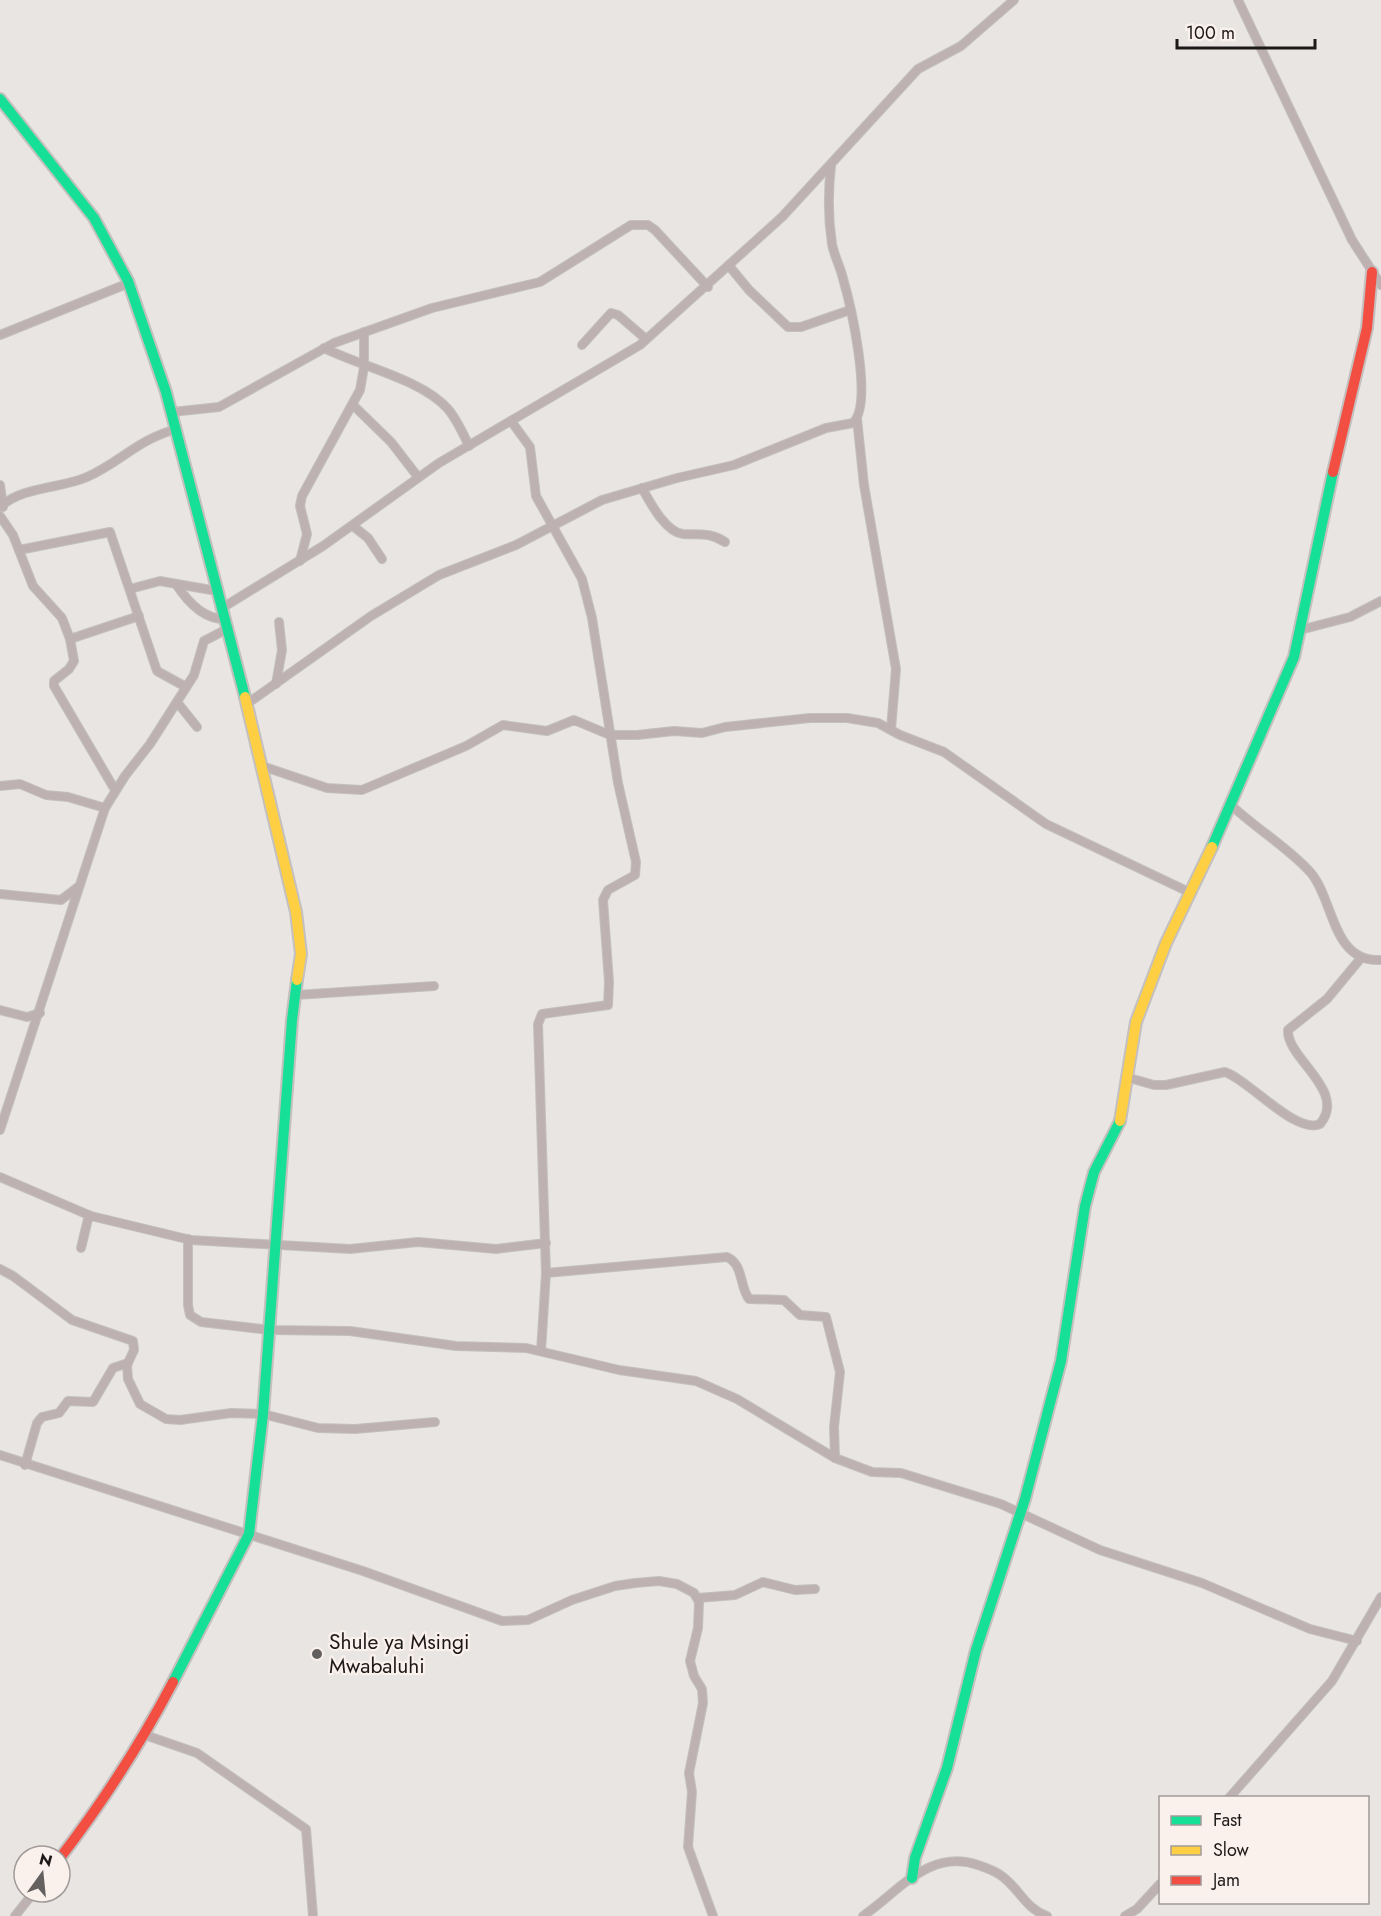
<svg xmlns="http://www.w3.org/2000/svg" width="1381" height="1916" font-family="Jost,sans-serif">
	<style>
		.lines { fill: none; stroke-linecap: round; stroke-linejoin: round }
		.street-casing { stroke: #c3c0bf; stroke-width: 10 }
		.fast-casing { stroke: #c3c0bf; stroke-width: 14 }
		.slow-casing { stroke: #c3c0bf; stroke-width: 14 }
		.jam-casing { stroke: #c3c0bf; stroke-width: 14 }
		.street { stroke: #beb1b2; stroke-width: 8 }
		.fast { stroke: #16e098; stroke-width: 10 }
		.slow { stroke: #ffcf43; stroke-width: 10 }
		.jam { stroke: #f24e42; stroke-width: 10 }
		.poi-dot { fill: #64605f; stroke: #faf1ed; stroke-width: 2 }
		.labels { text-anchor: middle; stroke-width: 4.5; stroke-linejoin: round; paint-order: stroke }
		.poi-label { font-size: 21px; fill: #1c1918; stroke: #faf1ed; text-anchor: start }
	</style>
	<rect width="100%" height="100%" fill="#e9e5e3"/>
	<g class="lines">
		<!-- street casing -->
		<g class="street-casing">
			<g id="street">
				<path d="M1238 0 1352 240 1381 285"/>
				<path d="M730 267 749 290 788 327H801L850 310"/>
				<path d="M0 335 129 283"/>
				<path d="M582 345 611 313 618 315 646 339"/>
				<path d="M324 348C362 367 421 379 448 409 457 420 463 433 469 446"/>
				<path d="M353 405 391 442 418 477"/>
				<path d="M172 412 219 407 334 343 432 308 540 282 631 225H648L655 230 708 287"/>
				<path d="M857 419 864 485 896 669 891 729"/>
				<path d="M511 421 530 447 536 496 582 579 592 618 618 783 636 862 635 875 608 890 603 900 609 982 608 1005 542 1014 538 1024 546 1273 541 1351"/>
				<path d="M0 485 3 507"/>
				<path d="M642 488C650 502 665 532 683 534 699 535 710 532 725 542"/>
				<path d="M0 507C23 486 60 489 87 477 121 462 138 439 177 429"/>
				<path d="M0 516 13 535 33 586 62 618 70 639 74 661 69 669 54 681V686L115 790"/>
				<path d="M353 526 368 538 382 559"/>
				<path d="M19 550 110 532 157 671 186 687"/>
				<path d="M300 561 307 534 300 506 302 496 360 390 364 367V332"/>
				<path d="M176 584C187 601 204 620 226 619"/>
				<path d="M130 589 160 581 217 591"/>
				<path d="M222 608 323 546 439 463 640 345 782 217 918 69 961 46 1014 0"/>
				<path d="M1300 630 1350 617 1381 601"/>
				<path d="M70 639 139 616"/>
				<path d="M276 684 282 650 279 622"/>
				<path d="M177 702 197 727"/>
				<path d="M248 703 371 616 439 575 516 545 602 500 677 478 734 465 826 428 853 423C874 403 850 302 842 275 839 264 834 255 832 244 828 218 828 192 831 166"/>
				<path d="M262 766 327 788 362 790 466 746 503 725 547 731 574 720 610 735H637L674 731 702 733 725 727 810 718H847L878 723 900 735 944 752 1046 824 1191 893"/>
				<path d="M0 786 20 784 46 795 68 797 105 808"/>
				<path d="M1230 804C1256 829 1288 847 1311 873 1334 900 1332 963 1381 960"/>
				<path d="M0 894 61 900 78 887"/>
				<path d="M296 995 434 986"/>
				<path d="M0 1010 27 1017 40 1013"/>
				<path d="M1126 1077 1154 1085H1166L1225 1072C1249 1080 1296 1135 1320 1124 1348 1091 1286 1058 1288 1030L1327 999 1361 958"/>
				<path d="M0 1130 105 808 125 776 150 744 194 675 204 641 229 628"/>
				<path d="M0 1177 91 1216 191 1240 350 1249 418 1242 496 1249 546 1243"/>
				<path d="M188 1239V1305L190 1315 201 1322 270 1330 350 1331 456 1346 526 1348 619 1370 696 1381 737 1399 835 1458 872 1472 901 1473 1001 1504 1100 1550 1202 1583 1310 1629 1357 1641"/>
				<path d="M81 1248 89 1215"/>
				<path d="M0 1269 13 1276 72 1320 133 1341 134 1350 127 1365 128 1379 140 1404 166 1419 180 1420 231 1413 263 1414 318 1428 355 1429 435 1422"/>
				<path d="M546 1273 727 1257C744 1265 739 1286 749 1299L784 1300 800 1315 826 1317 840 1372 834 1427 835 1458"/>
				<path d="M0 1455 363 1571 502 1621 528 1620 572 1600 615 1586 635 1583 659 1581 677 1584 694 1593 699 1602 698 1628 690 1661 694 1676 702 1689 703 1703 689 1773 692 1792 688 1847 713 1916"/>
				<path d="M25 1465 37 1423 42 1417 59 1413 68 1401 93 1402 113 1368 128 1363"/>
				<path d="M698 1598 735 1595 763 1582 795 1590 815 1589"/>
				<path d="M145 1735 197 1753 306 1829 313 1916"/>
				<path d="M1229 1798 1332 1681 1381 1597"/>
				<path d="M15 1916 34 1892"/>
				<path d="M863 1916C899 1891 930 1848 978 1865 987 1868 996 1871 1003 1877 1020 1890 1026 1909 1047 1916"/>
				<path d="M1125 1916 1137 1909 1160 1884"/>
			</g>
		</g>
		<!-- fast casing -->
		<g class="fast-casing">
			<g id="fast">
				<path d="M0 99 94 218 128 281 166 392 245 697"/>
				<path d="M1212 847 1294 657 1333 472"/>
				<path d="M173 1682 249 1534 263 1414 292 1020 297 980"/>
				<path d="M912 1878 915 1858 947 1768 976 1650 1025 1499 1061 1361 1085 1206 1094 1172 1120 1121"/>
			</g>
		</g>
		<!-- slow casing -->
		<g class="slow-casing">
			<g id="slow">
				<path d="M245 697 296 912 301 954 297 980"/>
				<path d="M1120 1121 1136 1022 1166 943 1212 847"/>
			</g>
		</g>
		<!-- jam casing -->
		<g class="jam-casing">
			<g id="jam">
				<path d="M1333 472 1367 328 1372 272"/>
				<path d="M60 1858C103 1802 140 1745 173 1682"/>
			</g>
		</g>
		<!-- street -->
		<use href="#street" class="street"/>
		<!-- fast -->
		<use href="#fast" class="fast"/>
		<!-- slow -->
		<use href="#slow" class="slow"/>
		<!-- jam -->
		<use href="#jam" class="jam"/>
	</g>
	<!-- markers -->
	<circle class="poi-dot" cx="317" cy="1654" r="6"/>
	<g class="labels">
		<!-- poi labels -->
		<g class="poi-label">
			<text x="329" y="1649">Shule ya Msingi<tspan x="329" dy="24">Mwabaluhi</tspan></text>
		</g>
	</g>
	<!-- legend -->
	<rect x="1159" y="1796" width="210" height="108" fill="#faf1ed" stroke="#a19b98" stroke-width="1.5"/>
	<rect x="1171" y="1816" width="30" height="9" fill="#16e098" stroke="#a19b98" stroke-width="1.5"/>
	<text x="1213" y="1826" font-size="18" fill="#1c1918">Fast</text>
	<rect x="1171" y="1846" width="30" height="9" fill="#ffcf43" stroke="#a19b98" stroke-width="1.5"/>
	<text x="1213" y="1856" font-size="18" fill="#1c1918">Slow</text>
	<rect x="1171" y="1876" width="30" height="9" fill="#f24e42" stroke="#a19b98" stroke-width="1.5"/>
	<text x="1213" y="1886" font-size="18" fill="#1c1918">Jam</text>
	<!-- north arrow -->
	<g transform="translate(42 1874) rotate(15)"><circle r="28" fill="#faf1ed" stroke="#a19b98" stroke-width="1.5"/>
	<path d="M0-4.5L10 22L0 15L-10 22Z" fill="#64605f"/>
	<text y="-9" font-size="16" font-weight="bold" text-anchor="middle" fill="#1c1918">N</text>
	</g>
	<!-- scale -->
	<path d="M1177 39v9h138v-9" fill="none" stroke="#1c1918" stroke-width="3"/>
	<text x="1186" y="39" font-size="18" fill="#1c1918" stroke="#faf1ed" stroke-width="4.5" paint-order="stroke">100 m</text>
</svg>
